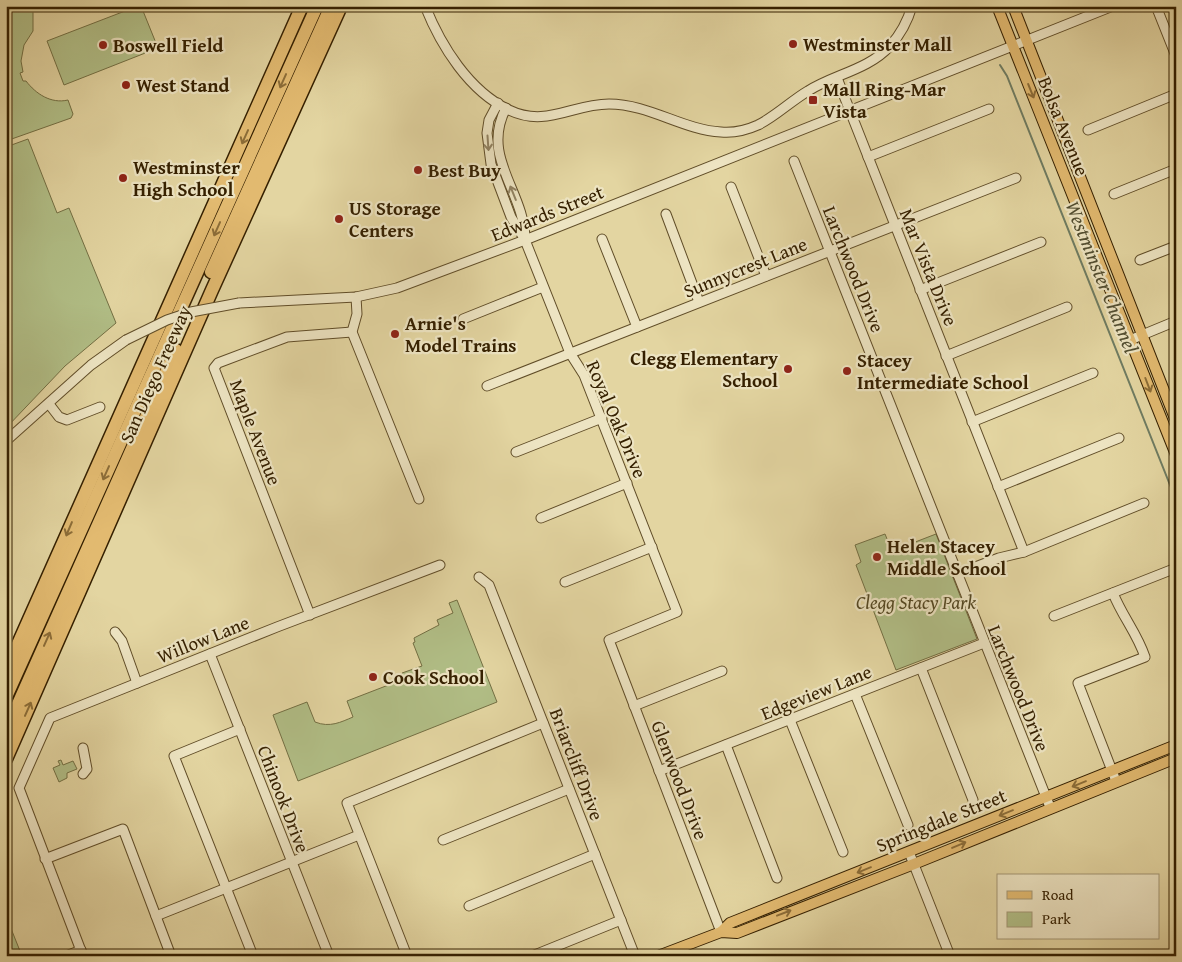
<svg xmlns="http://www.w3.org/2000/svg" width="1182" height="962" font-family="'Gentium Book Plus',serif">
	<style>
		.green { fill: #b1be86; stroke: #736f43 }
		.lines { fill: none; stroke-linecap: round; stroke-linejoin: round }
		.stream { stroke: #6f7c62; stroke-width: 2 }
		.minor-casing { stroke: #604d28; stroke-width: 11 }
		.major-casing { stroke: #352000; stroke-width: 12 }
		.highway-casing { stroke: #352000; stroke-width: 15 }
		.minor { stroke: #ede4c2; stroke-width: 9 }
		.major { stroke: #e2ba70; stroke-width: 10 }
		.highway { stroke: #e2ba70; stroke-width: 12 }
		.minor-bridge-casing { stroke: #604d28; stroke-width: 11; stroke-linecap: butt }
		.minor-bridge { stroke: #ede4c2; stroke-width: 9 }
		.oneway { stroke: #8c6d38 }
		.oneway2 { stroke: #918261 }
		.poi-dot { fill: #8f2418; stroke: #ede4c2; stroke-width: 2 }
		.labels { text-anchor: middle; stroke-width: 4.5; stroke-linejoin: round; paint-order: stroke }
		.poi-label { font-size: 19px; font-weight: bold; fill: #352000; stroke: #ede4c2; text-anchor: start }
		.street-label { font-size: 19px; fill: #352000; stroke: #ede4c2 }
		.park-label { font-size: 19px; font-style: italic; fill: #544822; stroke: #ede4c2 }
		.water-label { font-size: 20px; font-style: italic; fill: #524e31; stroke: #ede4c2 }
	</style>
	<rect width="100%" height="100%" fill="#e3d5a1"/>
	<filter id="stains"><feTurbulence type="fractalNoise" baseFrequency=".004" numOctaves="4"/><feColorMatrix values="0 0 0 0 .2 0 0 0 0 .09 0 0 0 0 .02 0 0 0 .5 -.17"/></filter>
	<radialGradient id="worn" r=".72"><stop offset=".6" stop-color="#630" stop-opacity="0"/><stop offset="1" stop-color="#630" stop-opacity=".3"/></radialGradient>
	<!-- green -->
	<g class="green">
		<path d="M6 6H33V31L24 45 21 61 23 72 20 73 23 81H26C36 94 51 104 68 100L73 114 71 118 6 141Z"/>
		<path d="M138 6H141L158 48 64 85 47 41Z"/>
		<path d="M28 139 57 213 69 208 116 323 65 366 6 428V147Z"/>
		<path d="M885 534 892 551 936 534 977 639 896 670 856 565 861 562 855 545Z"/>
		<path d="M457 600 497 702 298 781 273 715 307 702 315 722C330 728 341 722 353 717L347 701 404 679 402 673 422 666 413 643 415 642 414 638 439 625 437 620 453 613 449 603Z"/>
		<path d="M61 760 63 765 73 761 77 769 67 773V778L59 782 53 768 60 765 58 761Z"/>
		<path d="M6 916 22 956H6Z"/>
	</g>
	<g class="lines">
		<!-- stream -->
		<path class="stream" d="M1000 65 1007 76 1176 500"/>
		<!-- minor casing -->
		<g class="minor-casing">
			<g id="minor">
				<path d="M425 6C441 46 469 91 509 110 546 128 572 104 609 104 649 104 683 130 721 132 733 133 747 130 758 125 776 116 791 101 808 91 835 74 868 70 890 46 900 35 908 20 912 6"/>
				<path d="M1156 6 1176 56"/>
				<path d="M837 78 1024 552"/>
				<path d="M498 103 489 120 487 133 491 164 511 217 525 240 570 353 584 375 677 612 609 640 721 932"/>
				<path d="M506 108C480 158 525 191 525 240"/>
				<path d="M1088 130 1176 94"/>
				<path d="M868 157 989 109"/>
				<path d="M794 161 1050 807"/>
				<path d="M731 187 766 276"/>
				<path d="M1114 194 1176 169"/>
				<path d="M666 214 699 302"/>
				<path d="M602 239 637 327"/>
				<path d="M1140 260 1176 246"/>
				<path d="M920 290 1041 242"/>
				<path d="M356 297 357 314 352 332 419 499"/>
				<path d="M239 303 356 297 397 288 525 240 1113 6"/>
				<path d="M463 319 543 287"/>
				<path d="M1130 340 1176 321"/>
				<path d="M946 356 1067 307"/>
				<path d="M487 386 1016 178"/>
				<path d="M49 404 59 417 67 420 100 407"/>
				<path d="M972 422 1093 373"/>
				<path d="M6 441 91 365 126 340"/>
				<path d="M516 452 602 418"/>
				<path d="M998 487 1119 438"/>
				<path d="M541 518 627 483"/>
				<path d="M957 574 999 558 1024 552 1144 503"/>
				<path d="M479 577 489 585 635 956"/>
				<path d="M565 582 652 547"/>
				<path d="M1113 593C1122 616 1137 633 1145 657L1078 683 1116 781"/>
				<path d="M310 615 214 368 218 363 287 337 352 332"/>
				<path d="M1054 616 1176 568"/>
				<path d="M115 632 122 641 137 683"/>
				<path d="M210 654 329 956"/>
				<path d="M921 668 973 800"/>
				<path d="M855 694 908 825"/>
				<path d="M634 706 722 671"/>
				<path d="M790 720 843 852"/>
				<path d="M240 729 174 756 253 956"/>
				<path d="M726 745 777 878"/>
				<path d="M83 748 87 769 83 774"/>
				<path d="M659 771 984 643"/>
				<path d="M443 840 569 789"/>
				<path d="M909 852 950 956"/>
				<path d="M45 859 123 829 171 956"/>
				<path d="M469 906 595 854"/>
				<path d="M156 916 359 835"/>
				<path d="M66 956 81 950"/>
				<path d="M83 956 19 788 50 718 277 627 440 565"/>
				<path d="M407 956 347 803 543 723"/>
				<path d="M532 956 621 920"/>
			</g>
		</g>
		<!-- major casing -->
		<g class="major-casing">
			<g id="major">
				<path d="M997 6 1176 455"/>
				<path d="M1013 6 1176 421"/>
				<path d="M721 932 730 923 1176 745"/>
				<path d="M658 956 721 932 737 933 914 864 1176 758"/>
			</g>
		</g>
		<!-- highway casing -->
		<g class="highway-casing">
			<g id="highway">
				<path d="M211 272 331 6"/>
				<path d="M6 671 302 6"/>
				<path d="M6 697 317 6"/>
				<path d="M6 731 176 350"/>
				<path d="M6 759 212 290 341 6"/>
			</g>
		</g>
		<!-- minor -->
		<use href="#minor" class="minor"/>
		<!-- major -->
		<use href="#major" class="major"/>
		<!-- highway -->
		<use href="#highway" class="highway"/>
		<!-- minor-bridge casing -->
		<g class="minor-bridge-casing">
			<path id="minor-bridge" d="M126 340 167 320 191 312 239 303"/>
		</g>
		<!-- minor-bridge -->
		<use href="#minor-bridge" class="minor-bridge"/>
	</g>
	<!-- one-way arrows -->
	<defs><path id="oneway-shaft" d="M-6 0H5M1.5-3L5.5 0L1.5 3" fill="none" stroke-width="1.6" stroke-linecap="round" stroke-linejoin="round" transform="scale(1.25)"/></defs>
	<g class="oneway">
		<use href="#oneway-shaft" transform="translate(283 81) rotate(114)"/>
		<use href="#oneway-shaft" transform="translate(1031 91) rotate(68)"/>
		<use href="#oneway-shaft" transform="translate(245 137) rotate(114)"/>
		<use href="#oneway-shaft" transform="translate(217 229) rotate(114)"/>
		<use href="#oneway-shaft" transform="translate(1148 385) rotate(69)"/>
		<use href="#oneway-shaft" transform="translate(106 473) rotate(114)"/>
		<use href="#oneway-shaft" transform="translate(69 529) rotate(113)"/>
		<use href="#oneway-shaft" transform="translate(47 639) rotate(-66)"/>
		<use href="#oneway-shaft" transform="translate(28 709) rotate(-66)"/>
		<use href="#oneway-shaft" transform="translate(1079 784) rotate(158)"/>
		<use href="#oneway-shaft" transform="translate(1006 813) rotate(158)"/>
		<use href="#oneway-shaft" transform="translate(959 845) rotate(-23)"/>
		<use href="#oneway-shaft" transform="translate(864 870) rotate(158)"/>
		<use href="#oneway-shaft" transform="translate(784 913) rotate(-21)"/>
	</g>
	<g class="oneway2">
		<use href="#oneway-shaft" transform="translate(488 143) rotate(86)"/>
		<use href="#oneway-shaft" transform="translate(513 193) rotate(-112)"/>
	</g>
	<!-- markers -->
	<g class="poi-dot">
		<circle cx="793" cy="44" r="5"/>
		<circle cx="103" cy="45" r="5"/>
		<circle cx="126" cy="85" r="5"/>
		<rect x="808" y="95" width="10" height="10" rx="2.5"/>
		<circle cx="418" cy="170" r="5"/>
		<circle cx="123" cy="178" r="5"/>
		<circle cx="339" cy="219" r="5"/>
		<circle cx="395" cy="334" r="5"/>
		<circle cx="788" cy="369" r="5"/>
		<circle cx="847" cy="371" r="5"/>
		<circle cx="877" cy="557" r="5"/>
		<circle cx="373" cy="677" r="5"/>
	</g>
	<g class="labels">
		<!-- poi labels -->
		<g class="poi-label">
			<text x="803" y="51">Westminster Mall</text>
			<text x="113" y="52">Boswell Field</text>
			<text x="136" y="92">West Stand</text>
			<text x="823" y="96">Mall Ring-Mar<tspan x="823" dy="22">Vista</tspan></text>
			<text x="133" y="174">Westminster<tspan x="133" dy="22">High School</tspan></text>
			<text x="428" y="177">Best Buy</text>
			<text x="349" y="215">US Storage<tspan x="349" dy="22">Centers</tspan></text>
			<text x="405" y="330">Arnie's<tspan x="405" dy="22">Model Trains</tspan></text>
			<text x="778" y="365" text-anchor="end">Clegg Elementary<tspan x="778" dy="22">School</tspan></text>
			<text x="857" y="367">Stacey<tspan x="857" dy="22">Intermediate School</tspan></text>
			<text x="887" y="553">Helen Stacey<tspan x="887" dy="22">Middle School</tspan></text>
			<text x="383" y="684">Cook School</text>
		</g>
		<!-- street labels -->
		<g class="street-label">
			<text transform="translate(1064 126) rotate(68)" y="7">Bolsa Avenue</text>
			<text transform="translate(547 213) rotate(-22)" y="7">Edwards Street</text>
			<text transform="translate(745 267) rotate(-22)" y="7">Sunnycrest Lane</text>
			<text transform="translate(929 267) rotate(68)" y="7">Mar Vista Drive</text>
			<text transform="translate(854 269) rotate(68)" y="7">Larchwood Drive</text>
			<text transform="translate(155 374) rotate(-66)" y="7">San Diego Freeway</text>
			<text transform="translate(617 419) rotate(67)" y="7">Royal Oak Drive</text>
			<text transform="translate(256 432) rotate(69)" y="7">Maple Avenue</text>
			<text transform="translate(203 639) rotate(-22)" y="7">Willow Lane</text>
			<text transform="translate(1019 688) rotate(68)" y="7">Larchwood Drive</text>
			<text transform="translate(816 692) rotate(-22)" y="7">Edgeview Lane</text>
			<text transform="translate(577 764) rotate(69)" y="7">Briarcliff Drive</text>
			<text transform="translate(680 780) rotate(69)" y="7">Glenwood Drive</text>
			<text transform="translate(284 799) rotate(69)" y="7">Chinook Drive</text>
			<text transform="translate(941 820) rotate(-22)" y="7">Springdale Street</text>
		</g>
		<!-- park labels -->
		<g class="park-label">
			<text x="916" y="609">Clegg Stacy Park</text>
		</g>
		<!-- water labels -->
		<g class="water-label">
			<text transform="translate(1102 277) rotate(68)" y="7">Westminster Channel</text>
		</g>
	</g>
	<!-- margin -->
	<rect width="1182" height="962" fill="none" stroke="#e3d5a1" stroke-width="25"/>
	<rect x="8" y="8" width="1167" height="947" fill="none" stroke="#352000" stroke-width="2.5"/>
	<rect x="12" y="12" width="1157" height="937" fill="none" stroke="#352000"/>
	<!-- legend -->
	<rect x="997" y="874" width="162" height="65" fill="#ede4c2" stroke="#a39674"/>
	<rect x="1007" y="891" width="25" height="8" fill="#e2ba70" stroke="#a39674"/>
	<text x="1042" y="900" font-size="15" fill="#352000">Road</text>
	<rect x="1007" y="912" width="25" height="15" fill="#b1be86" stroke="#a39674"/>
	<text x="1042" y="924" font-size="15" fill="#352000">Park</text>
	<rect width="100%" height="100%" filter="url(#stains)"/>
	<rect width="100%" height="100%" fill="url(#worn)"/>
</svg>
